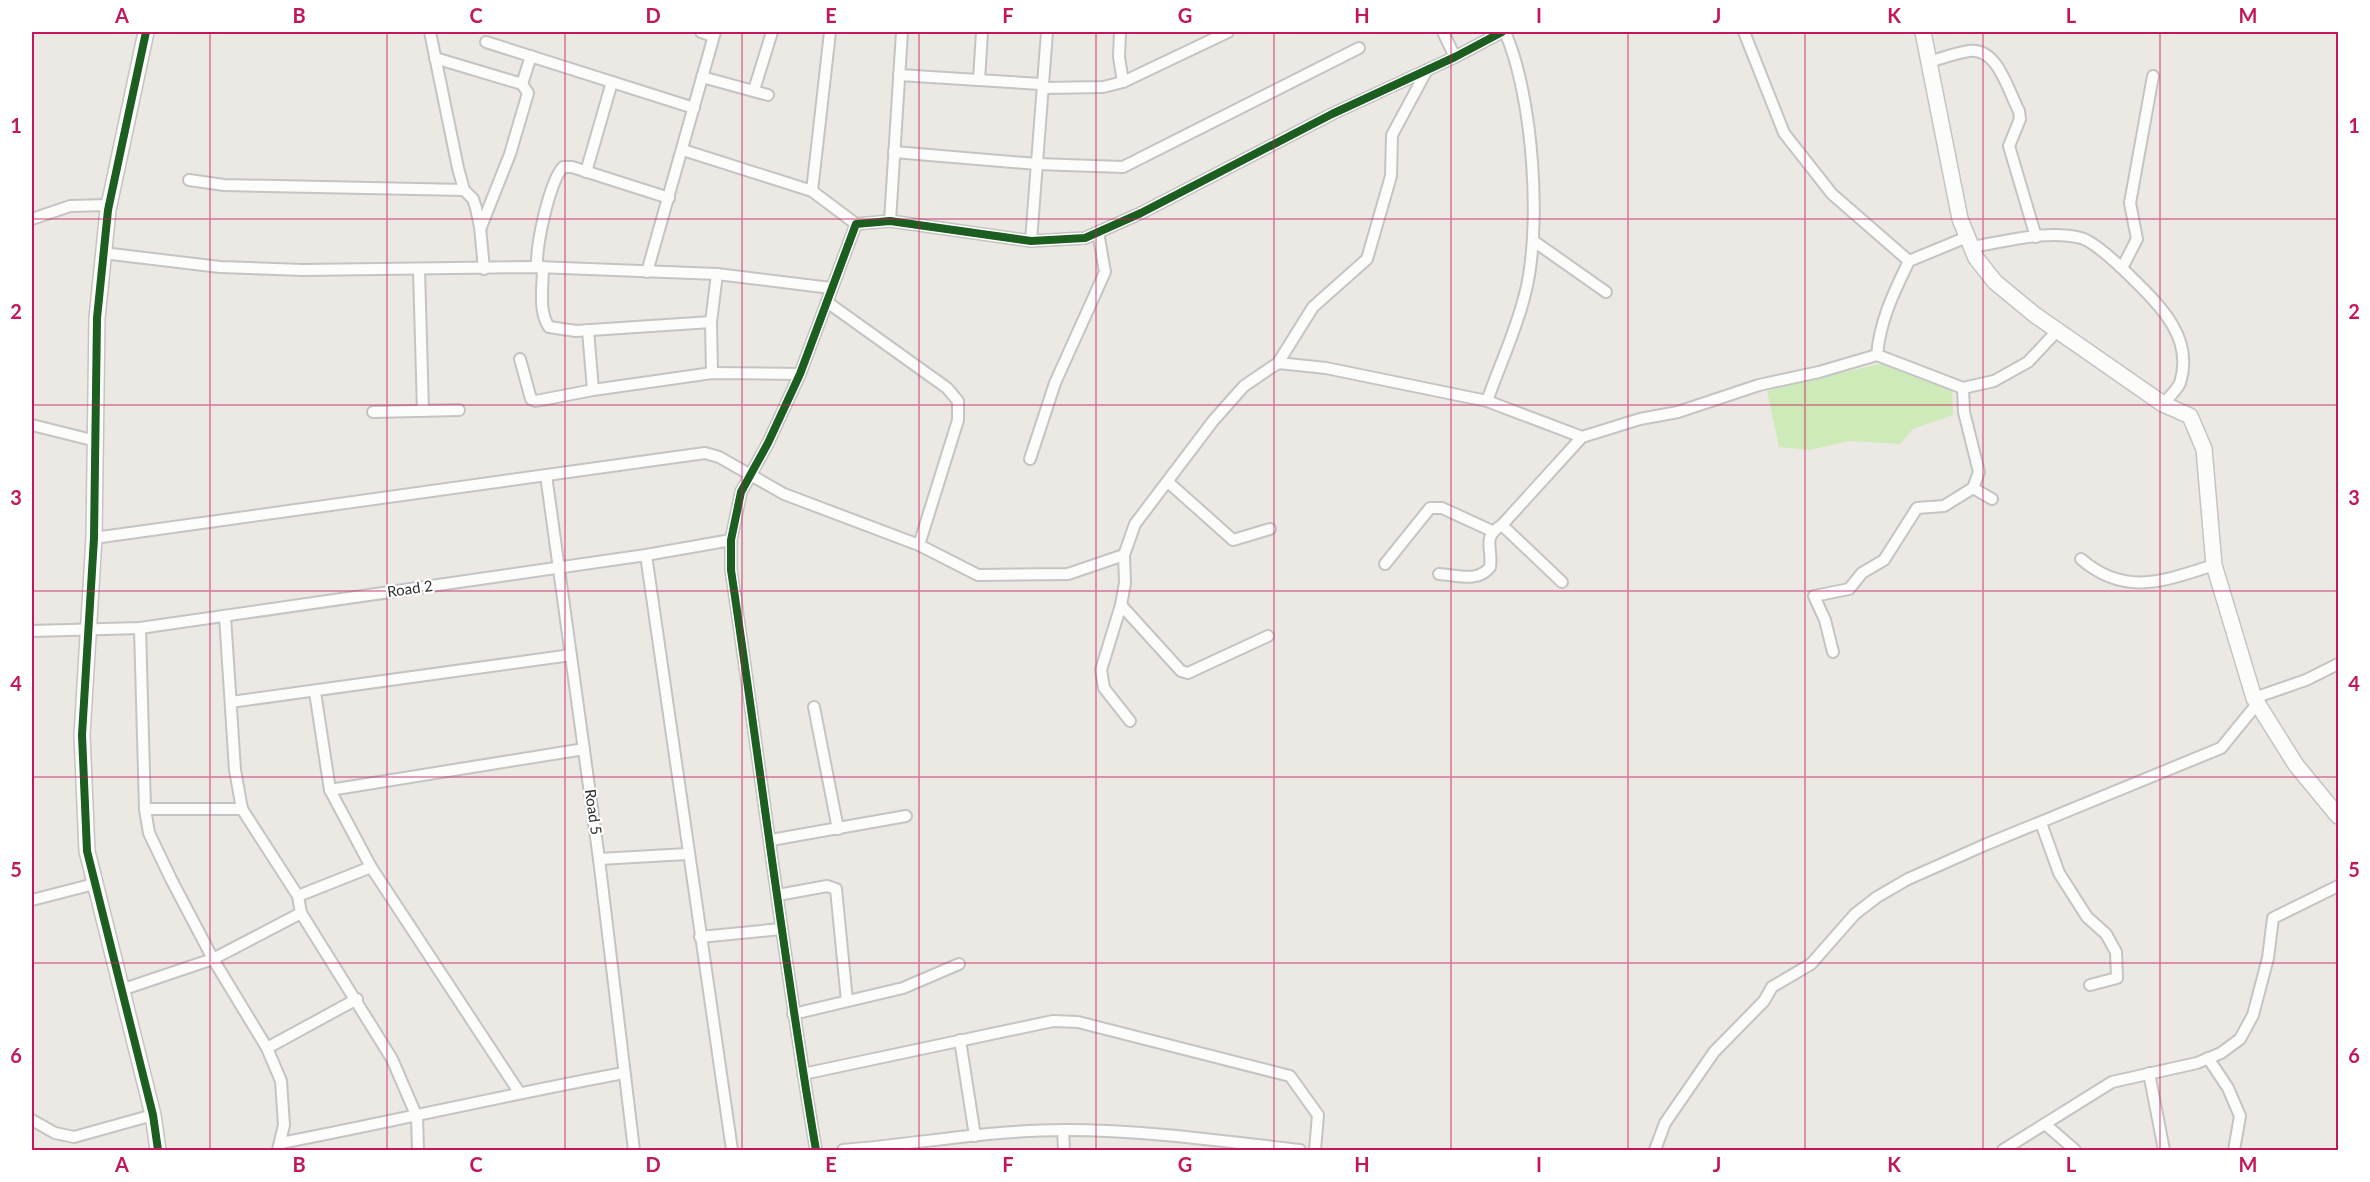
<svg xmlns="http://www.w3.org/2000/svg" width="2370" height="1182" font-family="Lato,sans-serif">
	<style>
		.green { fill: #cfeab9 }
		.lines { fill: none; stroke-linecap: round; stroke-linejoin: round }
		.street-casing { stroke: #c5c4c4; stroke-width: 14 }
		.secondary-casing { stroke: #c5c4c4; stroke-width: 18 }
		.street { stroke: #fcfcfb; stroke-width: 10 }
		.secondary { stroke: #fcfcfb; stroke-width: 15 }
		.cycleway-casing { stroke: #fff; stroke-width: 11 }
		.cycleway { stroke: #1b5e20; stroke-width: 8 }
		.grid { fill: none; stroke: #c2185b; stroke-width: 1.5; stroke-opacity: 0.55 }
		.labels { text-anchor: middle; stroke-width: 4.5; stroke-linejoin: round; paint-order: stroke }
		.street-label { font-size: 15px; fill: #2e2e2e; stroke: #fff }
		.neatline { fill: none; stroke: #c2185b; stroke-width: 2 }
		.grid-label { font-size: 20px; text-anchor: middle; font-weight: bold; fill: #c2185b }
	</style>
	<rect width="100%" height="100%" fill="#ece8e3"/>
	<!-- green -->
	<path class="green" d="M1883 363 1952 388 1953 415 1913 429 1900 444 1849 441 1810 450 1779 447 1767 391Z"/>
	<g class="lines">
		<!-- street casing -->
		<g class="street-casing">
			<g id="street">
				<path d="M430 32 458 168 464 190 473 199 476 208 480 227 484 269"/>
				<path d="M701 32 713 36"/>
				<path d="M1120 32 1119 57 1123 82"/>
				<path d="M1443 32 1455 57"/>
				<path d="M1744 32 1784 133 1832 194 1909 261"/>
				<path d="M486 42 694 108"/>
				<path d="M435 58 522 84 528 93 510 154 481 227"/>
				<path d="M1929 62C1942 58 1956 53 1969 51 1998 47 2008 91 2019 111L2020 119 2009 146 2036 237"/>
				<path d="M899 75 1041 84 1043 88 1103 87 1123 82 1228 32"/>
				<path d="M702 77 768 95"/>
				<path d="M979 80 982 32"/>
				<path d="M522 84 531 56"/>
				<path d="M754 90 772 32"/>
				<path d="M683 150 812 191 856 224"/>
				<path d="M894 152 1037 164 1123 167 1359 48"/>
				<path d="M586 172 612 82"/>
				<path d="M189 180 224 185 464 190"/>
				<path d="M812 191 830 32"/>
				<path d="M32 219 70 206 109 205"/>
				<path d="M890 221 902 32"/>
				<path d="M1031 241 1047 32"/>
				<path d="M1535 242 1606 292"/>
				<path d="M1971 247C2006 242 2046 229 2081 238 2093 241 2118 264 2128 274 2157 303 2195 336 2180 383 2177 390 2168 398 2163 404"/>
				<path d="M103 253 220 267 303 270 537 267 717 274 831 288"/>
				<path d="M537 267C536 245 549 183 563 167H572L669 198"/>
				<path d="M543 267C543 285 538 312 549 327L576 331 711 322"/>
				<path d="M2122 268 2137 239 2130 203 2153 76"/>
				<path d="M419 270 423 411"/>
				<path d="M647 272 715 32"/>
				<path d="M827 302 947 388 958 401V420L919 545"/>
				<path d="M588 330 593 390"/>
				<path d="M1877 355C1880 320 1894 292 1909 261L1967 237"/>
				<path d="M520 359 531 399 536 401 593 390 712 373 800 374"/>
				<path d="M1278 363 1326 368 1487 401 1582 437"/>
				<path d="M712 373 711 322 717 274"/>
				<path d="M1487 401C1499 367 1515 333 1524 298 1543 231 1533 95 1505 32"/>
				<path d="M373 412 459 410"/>
				<path d="M32 425 96 441"/>
				<path d="M1030 459 1055 383 1105 272 1098 232"/>
				<path d="M546 475 599 859 634 1150"/>
				<path d="M1168 482 1233 540 1270 529"/>
				<path d="M1973 488 1992 499"/>
				<path d="M1502 525 1562 582"/>
				<path d="M94 538 705 453 719 457 784 494 919 545 978 575 1068 574 1124 555"/>
				<path d="M646 555 732 1150"/>
				<path d="M2081 559C2125 597 2164 581 2214 565"/>
				<path d="M1385 564 1430 508H1442L1492 531"/>
				<path d="M1439 574C1457 575 1478 583 1490 567 1493 547 1481 538 1502 525L1582 437 1640 419 1678 412 1759 385 1819 372 1877 355 1963 388 1994 381 2028 362 2058 330"/>
				<path d="M1121 605 1181 671 1188 673 1268 636"/>
				<path d="M225 616 235 770 242 809 298 896 301 913 392 1059 417 1117 418 1150"/>
				<path d="M140 628 145 809 149 833 171 879 213 959 267 1048 281 1081 284 1125 278 1150"/>
				<path d="M32 631 140 628 646 555 731 540"/>
				<path d="M1833 652 1825 620 1814 596 1849 589 1862 573 1884 560 1917 508 1944 506 1973 488 1979 472 1964 412 1963 388"/>
				<path d="M315 692 330 790 371 867 519 1092"/>
				<path d="M2254 698 2306 680 2338 664"/>
				<path d="M231 702 571 655"/>
				<path d="M814 707 838 829"/>
				<path d="M1130 721 1104 688 1101 670 1121 605 1125 583 1124 555 1135 524 1213 421 1244 386 1278 363 1313 307 1367 259 1391 176 1392 135 1427 70"/>
				<path d="M330 790 584 749"/>
				<path d="M145 809H242"/>
				<path d="M2041 823 2059 873 2087 917 2106 934 2116 952 2117 978 2090 985"/>
				<path d="M771 840 906 816"/>
				<path d="M599 859 687 854"/>
				<path d="M778 895 827 886 836 889 847 1001"/>
				<path d="M298 896 371 867"/>
				<path d="M32 900 94 884"/>
				<path d="M700 937 781 929"/>
				<path d="M121 990 213 959 301 913"/>
				<path d="M793 1014 903 988 959 964"/>
				<path d="M960 1040 975 1136"/>
				<path d="M267 1048 357 999"/>
				<path d="M2208 1058 2228 1088 2240 1116 2234 1150"/>
				<path d="M2149 1073 2164 1150"/>
				<path d="M803 1074 1053 1021 1078 1022 1290 1076 1318 1115 1315 1150"/>
				<path d="M32 1120 55 1133 74 1137 153 1115"/>
				<path d="M2045 1124 2075 1150"/>
				<path d="M1063 1130 1064 1150"/>
				<path d="M281 1143C396 1121 509 1094 624 1073"/>
				<path d="M816 1150C783 958 760 763 731 570V540L741 492 768 443 800 374 856 224 890 221 1031 241 1085 238 1141 213 1332 114 1455 57 1502 32"/>
				<path d="M843 1150C917 1144 991 1130 1065 1130 1144 1130 1222 1141 1300 1150"/>
				<path d="M1655 1150 1665 1123 1714 1052 1764 1001 1772 987 1811 964 1855 914 1877 897 1908 879 1987 844 2221 748 2257 704"/>
				<path d="M2003 1150 2112 1082 2197 1063 2221 1053 2240 1039 2253 1015 2268 958 2273 918 2338 886"/>
			</g>
		</g>
		<!-- secondary casing -->
		<g class="secondary-casing">
			<g id="secondary">
				<path d="M146 32 108 210 97 318 94 538 82 735 87 851 153 1115 158 1150"/>
				<path d="M1923 32 1960 219 1976 258 1995 282 2035 315 2163 404 2190 416 2204 449 2214 565 2254 698 2296 765 2338 816"/>
			</g>
		</g>
		<!-- street -->
		<use href="#street" class="street"/>
		<!-- secondary -->
		<use href="#secondary" class="secondary"/>
		<!-- cycleway casing -->
		<g class="cycleway-casing">
			<g id="cycleway">
				<path d="M146 32 108 210 97 318 94 538 82 735 87 851 153 1115 158 1150"/>
				<path d="M816 1150C783 958 760 763 731 570V540L741 492 768 443 800 374 856 224 890 221 1031 241 1085 238 1141 213 1332 114 1455 57 1502 32"/>
			</g>
		</g>
		<!-- cycleway -->
		<use href="#cycleway" class="cycleway"/>
	</g>
	<!-- grid -->
	<path class="grid" d="M210 32V1150M387 32V1150M565 32V1150M742 32V1150M919 32V1150M1096 32V1150M1274 32V1150M1451 32V1150M1628 32V1150M1805 32V1150M1983 32V1150M2160 32V1150M32 219H2338M32 405H2338M32 591H2338M32 777H2338M32 963H2338"/>
	<g class="labels">
		<!-- street labels -->
		<g class="street-label">
			<text transform="translate(410 589) rotate(-8)" y="5">Road 2</text>
			<text transform="translate(593 812) rotate(82)" y="5">Road 5</text>
		</g>
	</g>
	<!-- border -->
	<rect width="2370" height="1182" fill="none" stroke="#ffffff" stroke-width="66"/>
	<rect x="33" y="33" width="2304" height="1116" class="neatline"/>
	<g class="grid-label">
		<text x="122" y="23">A</text>
		<text x="299" y="23">B</text>
		<text x="476" y="23">C</text>
		<text x="653" y="23">D</text>
		<text x="831" y="23">E</text>
		<text x="1008" y="23">F</text>
		<text x="1185" y="23">G</text>
		<text x="1362" y="23">H</text>
		<text x="1539" y="23">I</text>
		<text x="1717" y="23">J</text>
		<text x="1894" y="23">K</text>
		<text x="2071" y="23">L</text>
		<text x="2248" y="23">M</text>
		<text x="16" y="133">1</text>
		<text x="2354" y="133">1</text>
		<text x="16" y="319">2</text>
		<text x="2354" y="319">2</text>
		<text x="16" y="505">3</text>
		<text x="2354" y="505">3</text>
		<text x="16" y="691">4</text>
		<text x="2354" y="691">4</text>
		<text x="16" y="877">5</text>
		<text x="2354" y="877">5</text>
		<text x="16" y="1063">6</text>
		<text x="2354" y="1063">6</text>
		<text x="122" y="1172">A</text>
		<text x="299" y="1172">B</text>
		<text x="476" y="1172">C</text>
		<text x="653" y="1172">D</text>
		<text x="831" y="1172">E</text>
		<text x="1008" y="1172">F</text>
		<text x="1185" y="1172">G</text>
		<text x="1362" y="1172">H</text>
		<text x="1539" y="1172">I</text>
		<text x="1717" y="1172">J</text>
		<text x="1894" y="1172">K</text>
		<text x="2071" y="1172">L</text>
		<text x="2248" y="1172">M</text>
	</g>
</svg>
